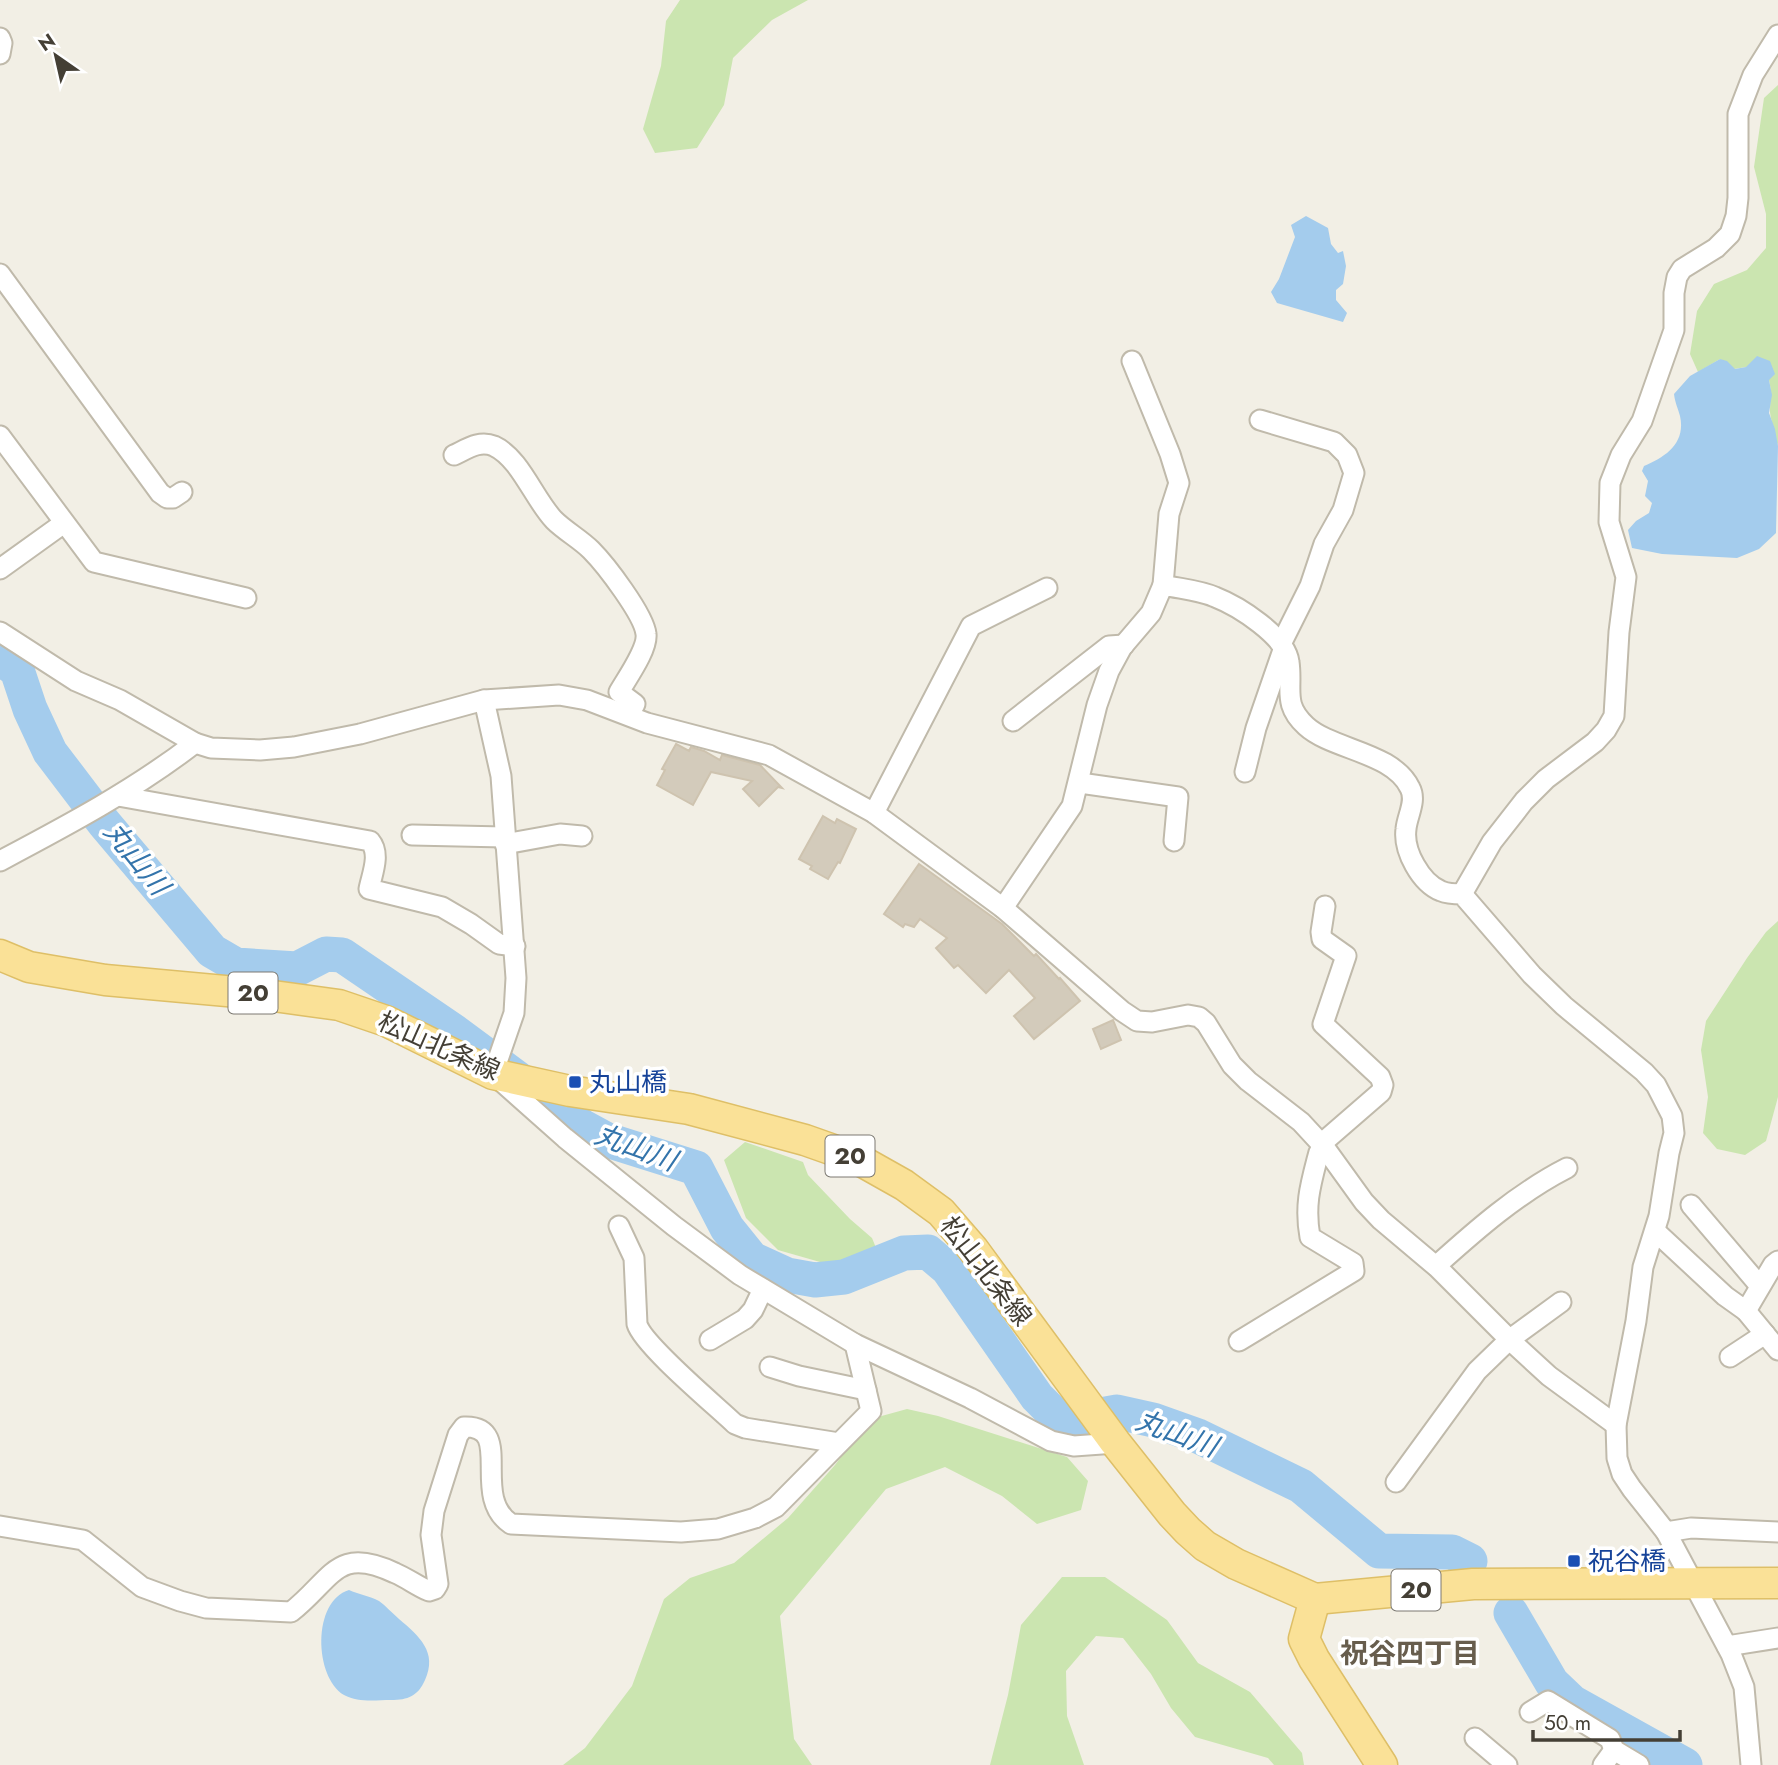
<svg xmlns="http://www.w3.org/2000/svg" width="1778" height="1765" font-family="Jost,'Noto Sans JP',sans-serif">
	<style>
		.green { fill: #cbe5b0 }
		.water { fill: #a4cced }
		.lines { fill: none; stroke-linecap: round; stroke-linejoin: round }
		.river { stroke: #a4cced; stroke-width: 35 }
		.building { fill: #d3cbbb; stroke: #cec3af; stroke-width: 2 }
		.street-casing { stroke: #c0baab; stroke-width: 23 }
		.primary-casing { stroke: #debf67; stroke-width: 33 }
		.street { stroke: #fff; stroke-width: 19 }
		.primary { stroke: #fae197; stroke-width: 30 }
		.transit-dot { fill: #1a4fb4; stroke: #fff; stroke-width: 2.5 }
		.labels { text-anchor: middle; stroke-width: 7; stroke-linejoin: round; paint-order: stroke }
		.shield { fill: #fff; stroke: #7c7972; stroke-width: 2 }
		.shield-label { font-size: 24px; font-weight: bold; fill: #443f35 }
		.street-label { font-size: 26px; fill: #443f35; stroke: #fff }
		.transit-label { font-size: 26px; fill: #164399; stroke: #fff; text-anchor: start }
		.water-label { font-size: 28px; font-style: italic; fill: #3374ab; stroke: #fff }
		.neighbourhood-label { font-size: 28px; font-weight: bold; fill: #675d4d; stroke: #fff }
	</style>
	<rect width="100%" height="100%" fill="#f2efe5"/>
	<!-- green -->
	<g class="green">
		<path d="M680 0H808L772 20 733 58 724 105 697 148 655 153 643 129 661 66 666 21Z"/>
		<path d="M1778 85V446C1777 442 1769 413 1770 410 1770 399 1772 392 1769 380L1746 367 1734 369 1720 359 1698 372 1690 354 1697 311 1714 284 1747 270 1766 248V214L1754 167 1764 98Z"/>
		<path d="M1778 921V1097L1766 1141 1745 1155 1717 1149 1703 1133 1708 1097 1701 1050 1706 1021 1747 958 1766 932Z"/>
		<path d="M745 1142 803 1162 808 1175 850 1219 872 1238 881 1260 827 1264 778 1250 746 1218 724 1160Z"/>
		<path d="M907 1409 938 1416 1067 1457 1088 1481 1081 1510 1037 1524 1002 1496 945 1467 886 1489 780 1616 794 1739 812 1765H563L585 1748 632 1686 664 1599 690 1578 734 1563 788 1518 835 1465 856 1437 878 1417Z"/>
		<path d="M1062 1577H1105L1167 1620 1198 1663 1250 1692 1302 1753 1304 1765H1274L1268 1758 1195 1737 1171 1708 1151 1674 1123 1638 1096 1636 1066 1671 1067 1716 1084 1765H990L1008 1695 1021 1625Z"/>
	</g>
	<!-- water -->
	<g class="water">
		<path d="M1306 216 1328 228 1331 244 1338 253 1343 251 1346 266 1343 284 1336 290V300L1347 313 1343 322 1277 303 1271 292 1279 279 1295 237 1291 225Z"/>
		<path d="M1757 356 1770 361 1775 374 1769 380 1772 395 1769 413 1775 429 1778 446 1776 533 1759 549 1737 558 1662 554 1632 548 1628 530 1636 521 1649 513 1652 503 1645 496 1648 481 1642 471 1644 466C1666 457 1686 443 1680 416 1678 408 1675 403 1674 394L1690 376 1720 359 1727 361 1735 369 1746 367Z"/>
		<path d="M349 1590C358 1594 370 1596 379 1601 386 1606 392 1613 399 1619 419 1636 438 1652 425 1680 418 1696 408 1700 391 1700 376 1700 359 1703 344 1695 314 1677 312 1601 349 1590Z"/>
	</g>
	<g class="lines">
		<!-- river -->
		<g class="river">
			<path d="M0 658 17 670 30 709 50 752 104 823 212 951 236 965 297 969 326 954 342 955 455 1032 583 1127 607 1140 696 1168 727 1228 752 1259 787 1275 815 1280 844 1277 904 1253 928 1252 948 1269 1037 1397 1062 1422 1117 1412 1153 1420 1198 1436 1301 1486 1379 1551 1452 1552 1470 1561"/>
			<path d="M1511 1613 1552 1683 1572 1702 1685 1765"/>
		</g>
	</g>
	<!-- building -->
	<g class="building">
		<path d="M676 744 689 751 691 747 704 751 720 760 722 755 760 765 782 788 778 787 759 806 743 789 752 781 711 772 693 805 657 785 665 770 662 769Z"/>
		<path d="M823 816 835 823 837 819 856 829 840 863 838 862 828 879 810 869 812 866 799 859Z"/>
		<path d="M919 864 1002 924 1034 956 1036 954 1059 979 1060 978 1080 1001 1034 1039 1014 1016 1035 998 1009 970 986 993 958 965 954 968 936 948 947 938 920 919 914 927 905 924 903 927 884 914Z"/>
		<path d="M1113 1020 1121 1040 1101 1049 1093 1029Z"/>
	</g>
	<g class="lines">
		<!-- street casing -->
		<g class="street-casing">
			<g id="street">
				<path d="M0 38 2 43 0 54"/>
				<path d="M0 274 160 493 167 498H173L182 492"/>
				<path d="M1132 361 1170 454 1179 483 1169 514 1163 585"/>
				<path d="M1260 420 1334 442 1347 455 1354 473 1343 510 1324 544 1310 586 1281 644"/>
				<path d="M0 436 94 562 246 598"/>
				<path d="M454 455C467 449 479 440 494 446 520 458 534 499 554 520 565 531 580 539 591 550 606 565 644 615 646 634 648 649 627 678 619 692L635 704 629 715"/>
				<path d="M0 569 64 523"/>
				<path d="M0 632 76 681 120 700 195 743 211 748 260 750 294 747 360 734 484 700 559 695 587 700 647 723 769 755 874 813 1003 908 1122 1011 1137 1021 1152 1022 1188 1015 1199 1017 1206 1023 1232 1065 1248 1081 1301 1122 1325 1148 1364 1202 1381 1220 1438 1268 1512 1342 1549 1376 1616 1425"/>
				<path d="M484 700 501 776 516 978 514 1013 493 1074 565 1138 674 1226 740 1275 855 1344 970 1398 1051 1441 1074 1446 1116 1443"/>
				<path d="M1013 721 1109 646 1124 645"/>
				<path d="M1245 772 1256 728 1283 650"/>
				<path d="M1080 783 1178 797 1174 841"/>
				<path d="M118 796 370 841C381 854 372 874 369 889L442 907 471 924 499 944 515 946"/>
				<path d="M874 813 971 626 1047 588"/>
				<path d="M412 835 504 837"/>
				<path d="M505 844 560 834 582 836"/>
				<path d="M0 861C68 825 134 790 195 743"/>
				<path d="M1462 894 1492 842 1524 801 1546 779 1595 742 1606 730 1614 716 1619 632 1626 577 1609 522 1610 483 1621 455 1642 421 1674 330V293L1677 277 1682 269 1716 248 1730 234 1736 216 1738 198V114L1753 75 1778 35"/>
				<path d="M1003 908 1072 806 1097 705 1109 671 1122 647 1151 613 1163 585C1181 589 1199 590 1215 597 1238 606 1286 636 1289 662 1293 689 1282 704 1306 726 1332 750 1393 752 1410 788 1417 801 1407 816 1406 829 1403 851 1421 883 1441 891 1448 894 1455 894 1462 894L1532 975 1564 1006 1644 1072 1656 1085 1672 1116 1674 1133 1669 1153 1659 1216 1643 1267 1636 1321 1616 1425 1617 1458 1622 1474 1632 1489 1666 1532 1731 1654 1744 1687 1751 1765"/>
				<path d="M1321 1144 1381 1092 1383 1085 1380 1077 1323 1024 1346 956 1322 939 1321 932 1325 906"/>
				<path d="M1691 1205 1760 1286"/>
				<path d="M619 1226 634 1258 637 1324C643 1345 715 1405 735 1424L745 1428 839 1443"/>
				<path d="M1655 1231 1725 1296 1746 1311 1778 1350"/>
				<path d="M1436 1266C1476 1230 1518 1193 1567 1168"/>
				<path d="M1746 1311 1773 1265 1778 1261"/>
				<path d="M710 1340 745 1319 753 1310 763 1289"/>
				<path d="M1239 1341 1354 1271 1353 1263 1310 1237C1304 1204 1311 1183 1319 1152L1325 1148"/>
				<path d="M1730 1357 1765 1334"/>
				<path d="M770 1367 799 1376 866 1390"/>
				<path d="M1396 1482 1477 1371 1509 1340 1561 1302"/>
				<path d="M0 1526 83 1540 142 1587 180 1601 206 1608 291 1612C333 1579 336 1545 395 1573 407 1578 417 1586 429 1591L435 1589 438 1584 431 1535 434 1511 458 1435 464 1427C516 1425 469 1496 511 1524L681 1532 718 1529 755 1518 776 1507 871 1411 855 1344"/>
				<path d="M1666 1532 1691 1528 1778 1532"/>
				<path d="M1727 1646 1778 1638"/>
				<path d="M1530 1712 1548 1701 1610 1739 1614 1750 1639 1765"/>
				<path d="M1475 1738 1507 1765"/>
				<path d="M1603 1765 1614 1750"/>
			</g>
		</g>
		<!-- primary casing -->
		<g class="primary-casing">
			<g id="primary">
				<path d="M0 955 29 967 105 980 259 994 339 1005 386 1021 493 1074 570 1091 689 1109 805 1140 856 1158 904 1185 941 1212 973 1249 1115 1442 1172 1514 1188 1531 1205 1546 1236 1564 1315 1599 1473 1584 1778 1583"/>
				<path d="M1315 1599 1304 1639 1314 1659 1382 1765"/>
			</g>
		</g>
		<!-- street -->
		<use href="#street" class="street"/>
		<!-- primary -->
		<use href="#primary" class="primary"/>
	</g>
	<!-- markers -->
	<g class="transit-dot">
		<rect x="568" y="1075" width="14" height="14" rx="3.5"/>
		<rect x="1567" y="1554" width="14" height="14" rx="3.5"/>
	</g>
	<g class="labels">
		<!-- shield labels -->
		<g class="shield">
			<rect x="228.5" y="972.5" width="49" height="41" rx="5"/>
			<rect x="825.5" y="1135.5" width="49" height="41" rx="5"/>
			<rect x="1391.5" y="1569.5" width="49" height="41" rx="5"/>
		</g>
		<g class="shield-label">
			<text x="253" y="1001">20</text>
			<text x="850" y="1164">20</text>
			<text x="1416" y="1598">20</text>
		</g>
		<!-- street labels -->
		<g class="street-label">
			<text transform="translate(439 1046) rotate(24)" y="9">松山北条線</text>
			<text transform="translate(986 1271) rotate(52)" y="9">松山北条線</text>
		</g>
		<!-- transit labels -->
		<g class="transit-label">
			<text x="589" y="1091">丸山橋</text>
			<text x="1588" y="1570">祝谷橋</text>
		</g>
		<!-- water labels -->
		<g class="water-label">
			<text transform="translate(137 858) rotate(51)" y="10">丸山川</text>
			<text transform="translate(636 1147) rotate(20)" y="10">丸山川</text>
			<text transform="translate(1177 1433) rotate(20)" y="10">丸山川</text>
		</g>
		<!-- neighbourhood labels -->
		<g class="neighbourhood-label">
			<text x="1410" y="1663">祝谷四丁目</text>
		</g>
	</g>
	<!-- north arrow -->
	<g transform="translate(56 56) rotate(326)" stroke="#ffffff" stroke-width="5" paint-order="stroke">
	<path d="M0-5L12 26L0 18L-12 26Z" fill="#443f35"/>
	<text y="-10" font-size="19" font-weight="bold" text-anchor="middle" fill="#443f35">N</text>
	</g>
	<!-- scale -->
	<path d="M1533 1730v10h147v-10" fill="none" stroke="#443f35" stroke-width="3.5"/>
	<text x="1544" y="1730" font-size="21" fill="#443f35" stroke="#ffffff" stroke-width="5" paint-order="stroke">50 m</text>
</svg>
